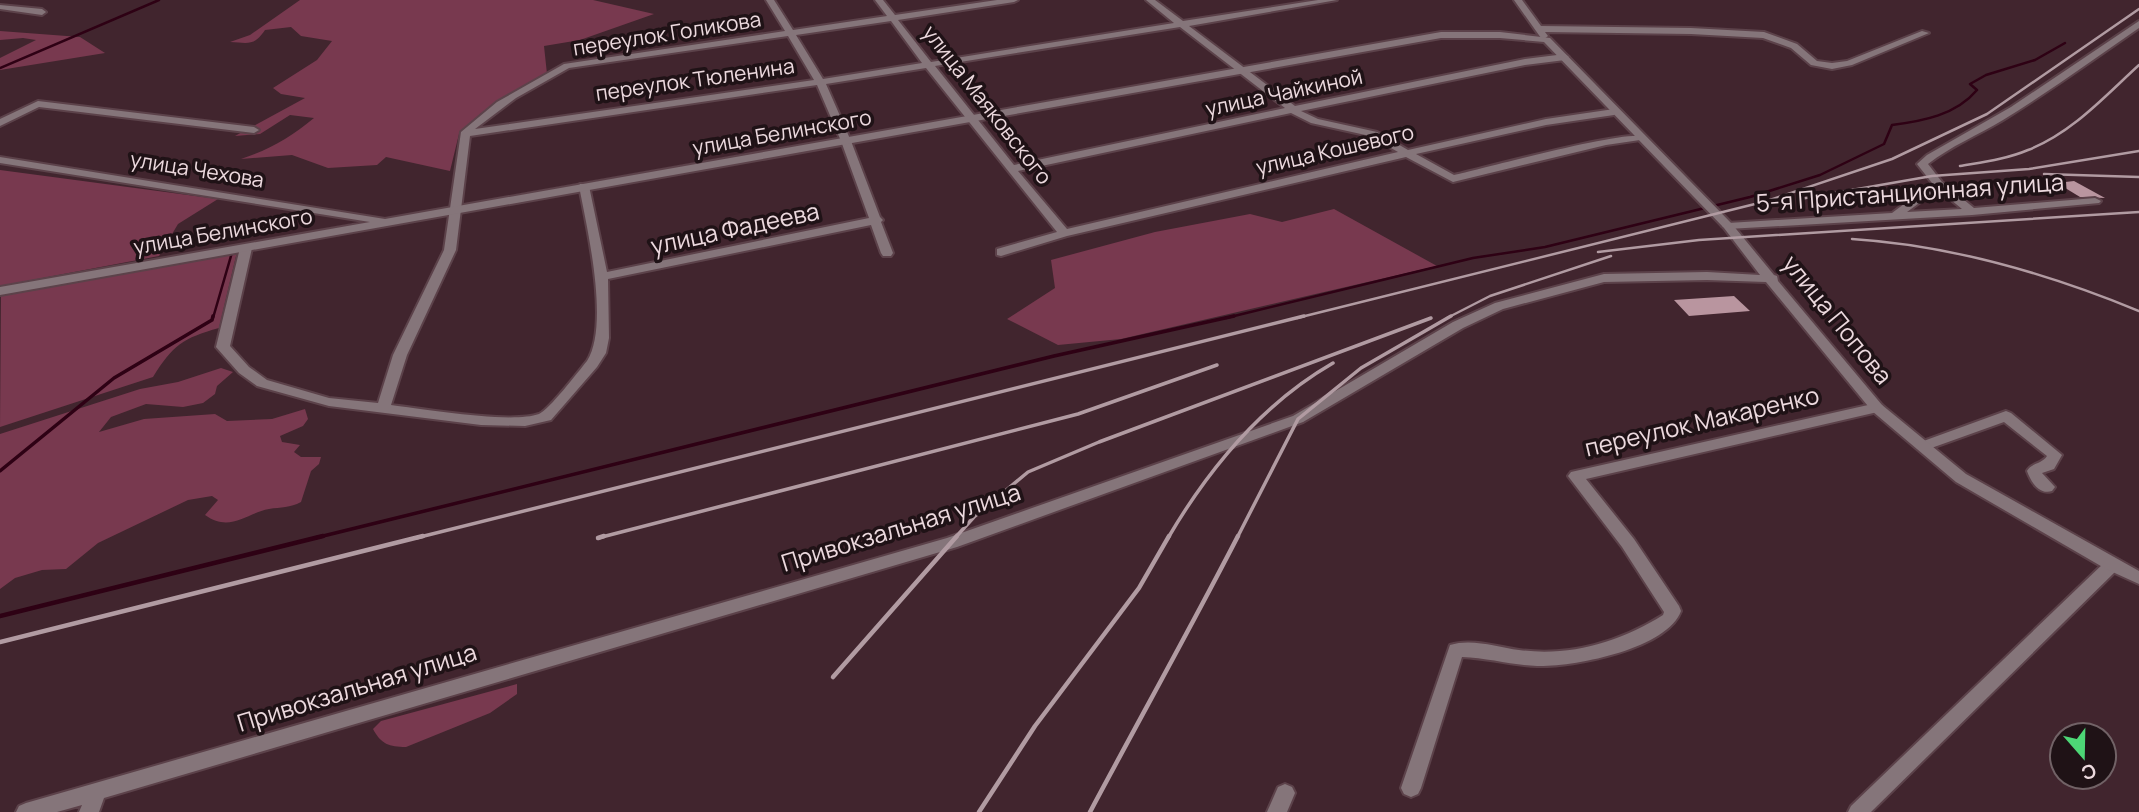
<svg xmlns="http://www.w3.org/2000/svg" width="2139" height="812" font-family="Manrope,sans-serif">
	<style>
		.green { fill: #78394f }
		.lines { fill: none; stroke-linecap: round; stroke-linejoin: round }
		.stream-far2 { stroke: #2e0114; stroke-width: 2.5 }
		.stream-far1 { stroke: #2e0114; stroke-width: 3.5 }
		.stream { stroke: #2e0114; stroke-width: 4.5 }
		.building { fill: #b9959f }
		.minor-casing { stroke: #5c424a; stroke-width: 4 }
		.tertiary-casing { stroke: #5c424a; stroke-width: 4 }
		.minor { fill: #85757a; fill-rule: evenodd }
		.tertiary { fill: #85757a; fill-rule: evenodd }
		.rail-far2 { stroke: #b19ba2; stroke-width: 2.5 }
		.rail-far1 { stroke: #b19ba2; stroke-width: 3.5 }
		.rail { stroke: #b19ba2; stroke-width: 4.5 }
		.labels { text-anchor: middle; stroke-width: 7; stroke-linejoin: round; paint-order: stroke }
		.far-street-label { font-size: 21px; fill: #ecd9de; stroke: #1f1216 }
		.street-label { font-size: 24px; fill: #ecd9de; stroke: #1f1216 }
	</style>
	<rect width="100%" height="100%" fill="#41252e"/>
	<!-- green -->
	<g class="green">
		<path d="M300 0H593L654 14 580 40 544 46 547 74 480 114 459 134 450 171 386 157 377 165 328 168 292 155 241 159C269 150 291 137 314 118L290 115 260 134 235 136 305 98 281 94 273 88 317 60 332 41 301 36 291 27 265 30C254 46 249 43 230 42L250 35Z"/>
		<path d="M0 31 80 37 105 53 0 70V58L36 40 23 38 0 40Z"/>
		<path d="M0 170 218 199 178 224 159 256 0 286Z"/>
		<path d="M1334 209 1437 266 1121 339 1058 345 1007 319 1055 288 1051 260 1155 232 1250 214 1282 222Z"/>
		<path d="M237 252 219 328C183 338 173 345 153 377L0 427 1 293Z"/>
		<path d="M221 368 233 372 217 386 215 394 203 403 183 407 146 404 111 417 99 432 144 419 215 414 227 421 272 419 305 409 308 419 303 426 280 436 282 442 300 445 294 452 301 457H321L319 464 311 471 301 502C290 508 281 507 269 509 247 513 230 533 205 515L218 500 212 496 188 500 98 543 66 569 42 570 15 578 0 589V434L140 389 178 382Z"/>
		<path d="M517 684V694L490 713 406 747C389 747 381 744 373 729L381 721Z"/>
	</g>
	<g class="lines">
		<!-- stream-far2 -->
		<g class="stream-far2">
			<path d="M0 68 159 0"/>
			<path d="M380 220 744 155"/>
			<path d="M318 231 372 221"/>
			<path d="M213 318 233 249"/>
			<path d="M1226 318 1473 258 1545 247 1750 197 1820 175 1884 144 1892 125C1923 121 1956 115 1977 90L1970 84 1986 75 2035 60 2065 43"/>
		</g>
		<!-- stream-far1 -->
		<g class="stream-far1">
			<path d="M0 471 114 378 212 320 213 316"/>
			<path d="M315 538 1054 356 1234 316"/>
		</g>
		<!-- stream -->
		<path class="stream" d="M0 616 323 536"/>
	</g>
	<!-- building -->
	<g class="building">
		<path d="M2074 181 2105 198 2080 197 2057 183Z"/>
		<path d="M1734 296 1750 311 1689 316 1674 300Z"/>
	</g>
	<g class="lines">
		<!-- minor casing -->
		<g class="minor-casing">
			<g id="minor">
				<path d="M766 0H774L793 30 887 16 875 0H883L895 15 997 0H1018L1014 2 898 20 931 62 1174 23 1146 0H1155L1183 21 1318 0H1337L1189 26 1295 106 1525 59 1565 54 1569 57 1565 60 1525 65 1301 111 1318 119 1377 132 1408 150 1546 119 1614 109 1619 112 1614 115 1546 125 1416 154 1454 175C1481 169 1631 128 1645 137L1640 140 1606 145 1453 182 1406 157 1067 236 1001 256 997 255V249L1057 232 926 68 826 84 851 141 880 217 883 220 881 222 893 253 891 256H883L881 253 871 225 608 279 609 338 606 353 597 367 551 420 525 426 481 425 329 406 257 386 239 373 216 347 240 248 242 246H250L252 248 230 346 249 367 267 380 329 398 378 403 393 355 444 250 461 132 497 102 564 64 785 31ZM891 21 922 63 823 79 796 35ZM1180 27 1285 108 1014 165 935 66ZM788 36 814 80 475 129 516 98 569 68ZM817 85 841 141 869 218 607 272 589 186 588 184H580L579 186C587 228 610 325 587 361 578 372 549 410 539 414 511 424 424 409 391 405L407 355 456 250 470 136ZM1291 113 1311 123 1370 136 1398 152 1067 229 1018 171Z"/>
				<path d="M1514 0H1522L1541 26 1691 28 1764 32 1797 44 1817 61 1832 63 1847 61 1922 31 1929 33 1852 65 1832 69 1811 65 1791 48 1763 38 1691 34 1545 32 1548 36 1544 39 1541 38Z"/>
				<path d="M0 5 42 9 46 12 42 15 0 9Z"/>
				<path d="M2139 21V28C2094 59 2050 91 2003 120 1978 135 1951 146 1928 164L1942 182 1974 208 2095 198 2101 201 2099 203 1972 215 1728 229 1722 226 1728 223 1892 213 1932 183 1917 164 1927 155 2011 107ZM1938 189 1962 209 1907 212Z"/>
				<path d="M38 101 254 127 259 130 254 133 39 107 0 126V119Z"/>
				<path d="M1877 403 1882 405 1884 408 1882 411 1586 479 1634 539 1679 606 1681 611C1667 649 1574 667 1537 666 1512 665 1488 658 1462 657L1421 788 1418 794 1411 797 1404 794 1401 788 1450 645C1471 638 1498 647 1519 650 1570 657 1620 642 1663 615L1664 612 1622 547 1571 480 1568 476 1571 472Z"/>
				<path d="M2006 411 2011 413 2062 455 2054 469 2042 473 2055 487 2052 491C2039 495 2031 482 2027 471 2031 463 2042 464 2047 456L2004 422 1923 451 1916 446 1918 443Z"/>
				<path d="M2112 559 2118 561 2120 565 2118 569 1871 812H1848L1851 806 2106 561Z"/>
				<path d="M1285 784 1292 787 1295 793 1287 812H1267L1278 787Z"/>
			</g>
		</g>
		<!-- tertiary casing -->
		<g class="tertiary-casing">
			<path id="tertiary" d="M1441 32H1500L1550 38 1732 224 1774 275 1777 276 1778 281 1882 405 1966 474 2139 571V584L2106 569 1956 482 1872 411 1766 282 1707 280 1604 282 1503 309 1463 328 1303 422 957 547 104 798 99 812H79L82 805 57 812H16L19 806 26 803 947 538 1293 416 1453 322 1495 303 1604 274 1707 272 1760 275 1724 228 1544 42 1500 38H1441L0 295V287L370 222 0 163V157L385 219Z"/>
		</g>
		<!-- minor -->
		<use href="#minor" class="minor"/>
		<!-- tertiary -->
		<use href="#tertiary" class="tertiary"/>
		<!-- rail-far2 -->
		<g class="rail-far2">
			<path d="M1960 166C1983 162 2007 159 2028 150 2072 133 2105 96 2139 65"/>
			<path d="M2044 174 2139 177"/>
			<path d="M1800 199 1932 176 2029 169 2139 151"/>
			<path d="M1852 239C1949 245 2049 274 2139 311"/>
			<path d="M1598 252 1699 240 2139 212"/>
			<path d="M1297 318 1767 201 1892 159 1987 114 2139 9"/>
			<path d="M1447 318 1490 296 1611 256"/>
		</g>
		<!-- rail-far1 -->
		<g class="rail-far1">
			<path d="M416 538 1304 316"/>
			<path d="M598 538 1078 414 1217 365"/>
			<path d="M955 538 974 517 1028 472 1099 442 1431 318"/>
			<path d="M1168 538C1209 468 1262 404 1333 363"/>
			<path d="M1237 538 1298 419 1361 368 1451 316"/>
		</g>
		<!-- rail -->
		<g class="rail">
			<path d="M598 538 604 536"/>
			<path d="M0 642 423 536"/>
			<path d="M833 677 957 536"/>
			<path d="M979 812 1035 726 1139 588 1169 536"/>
			<path d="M1090 812C1139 720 1190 629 1238 536"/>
		</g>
	</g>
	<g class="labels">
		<!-- far-street labels -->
		<g class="far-street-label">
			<text transform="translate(667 34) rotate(-9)" y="7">переулок Голикова</text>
			<text transform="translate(695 80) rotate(-8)" y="7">переулок Тюленина</text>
			<text transform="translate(1284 93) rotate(-12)" y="7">улица Чайкиной</text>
			<text transform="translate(987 105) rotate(52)" y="7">улица Маяковского</text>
			<text transform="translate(782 133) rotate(-10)" y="7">улица Белинского</text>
			<text transform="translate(1335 150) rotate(-13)" y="7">улица Кошевого</text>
			<text transform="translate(197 170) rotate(9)" y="7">улица Чехова</text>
			<text transform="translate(223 232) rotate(-10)" y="7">улица Белинского</text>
		</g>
		<!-- street labels -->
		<g class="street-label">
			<text transform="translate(1910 193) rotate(-4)" y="8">5-я Пристанционная улица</text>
			<text transform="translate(735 229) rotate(-12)" y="8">улица Фадеева</text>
			<text transform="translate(1837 320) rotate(51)" y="8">улица Попова</text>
			<text transform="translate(1702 422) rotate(-13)" y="8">переулок Макаренко</text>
			<text transform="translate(901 528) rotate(-17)" y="8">Привокзальная улица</text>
			<text transform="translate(357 688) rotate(-17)" y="8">Привокзальная улица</text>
		</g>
	</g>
	<!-- north arrow -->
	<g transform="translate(2083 756) rotate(160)"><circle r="33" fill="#1f1216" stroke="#716266" stroke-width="2"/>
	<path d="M0-5L12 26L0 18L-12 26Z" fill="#4dd676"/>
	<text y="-10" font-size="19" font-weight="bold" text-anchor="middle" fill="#ecd9de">С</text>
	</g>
</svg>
